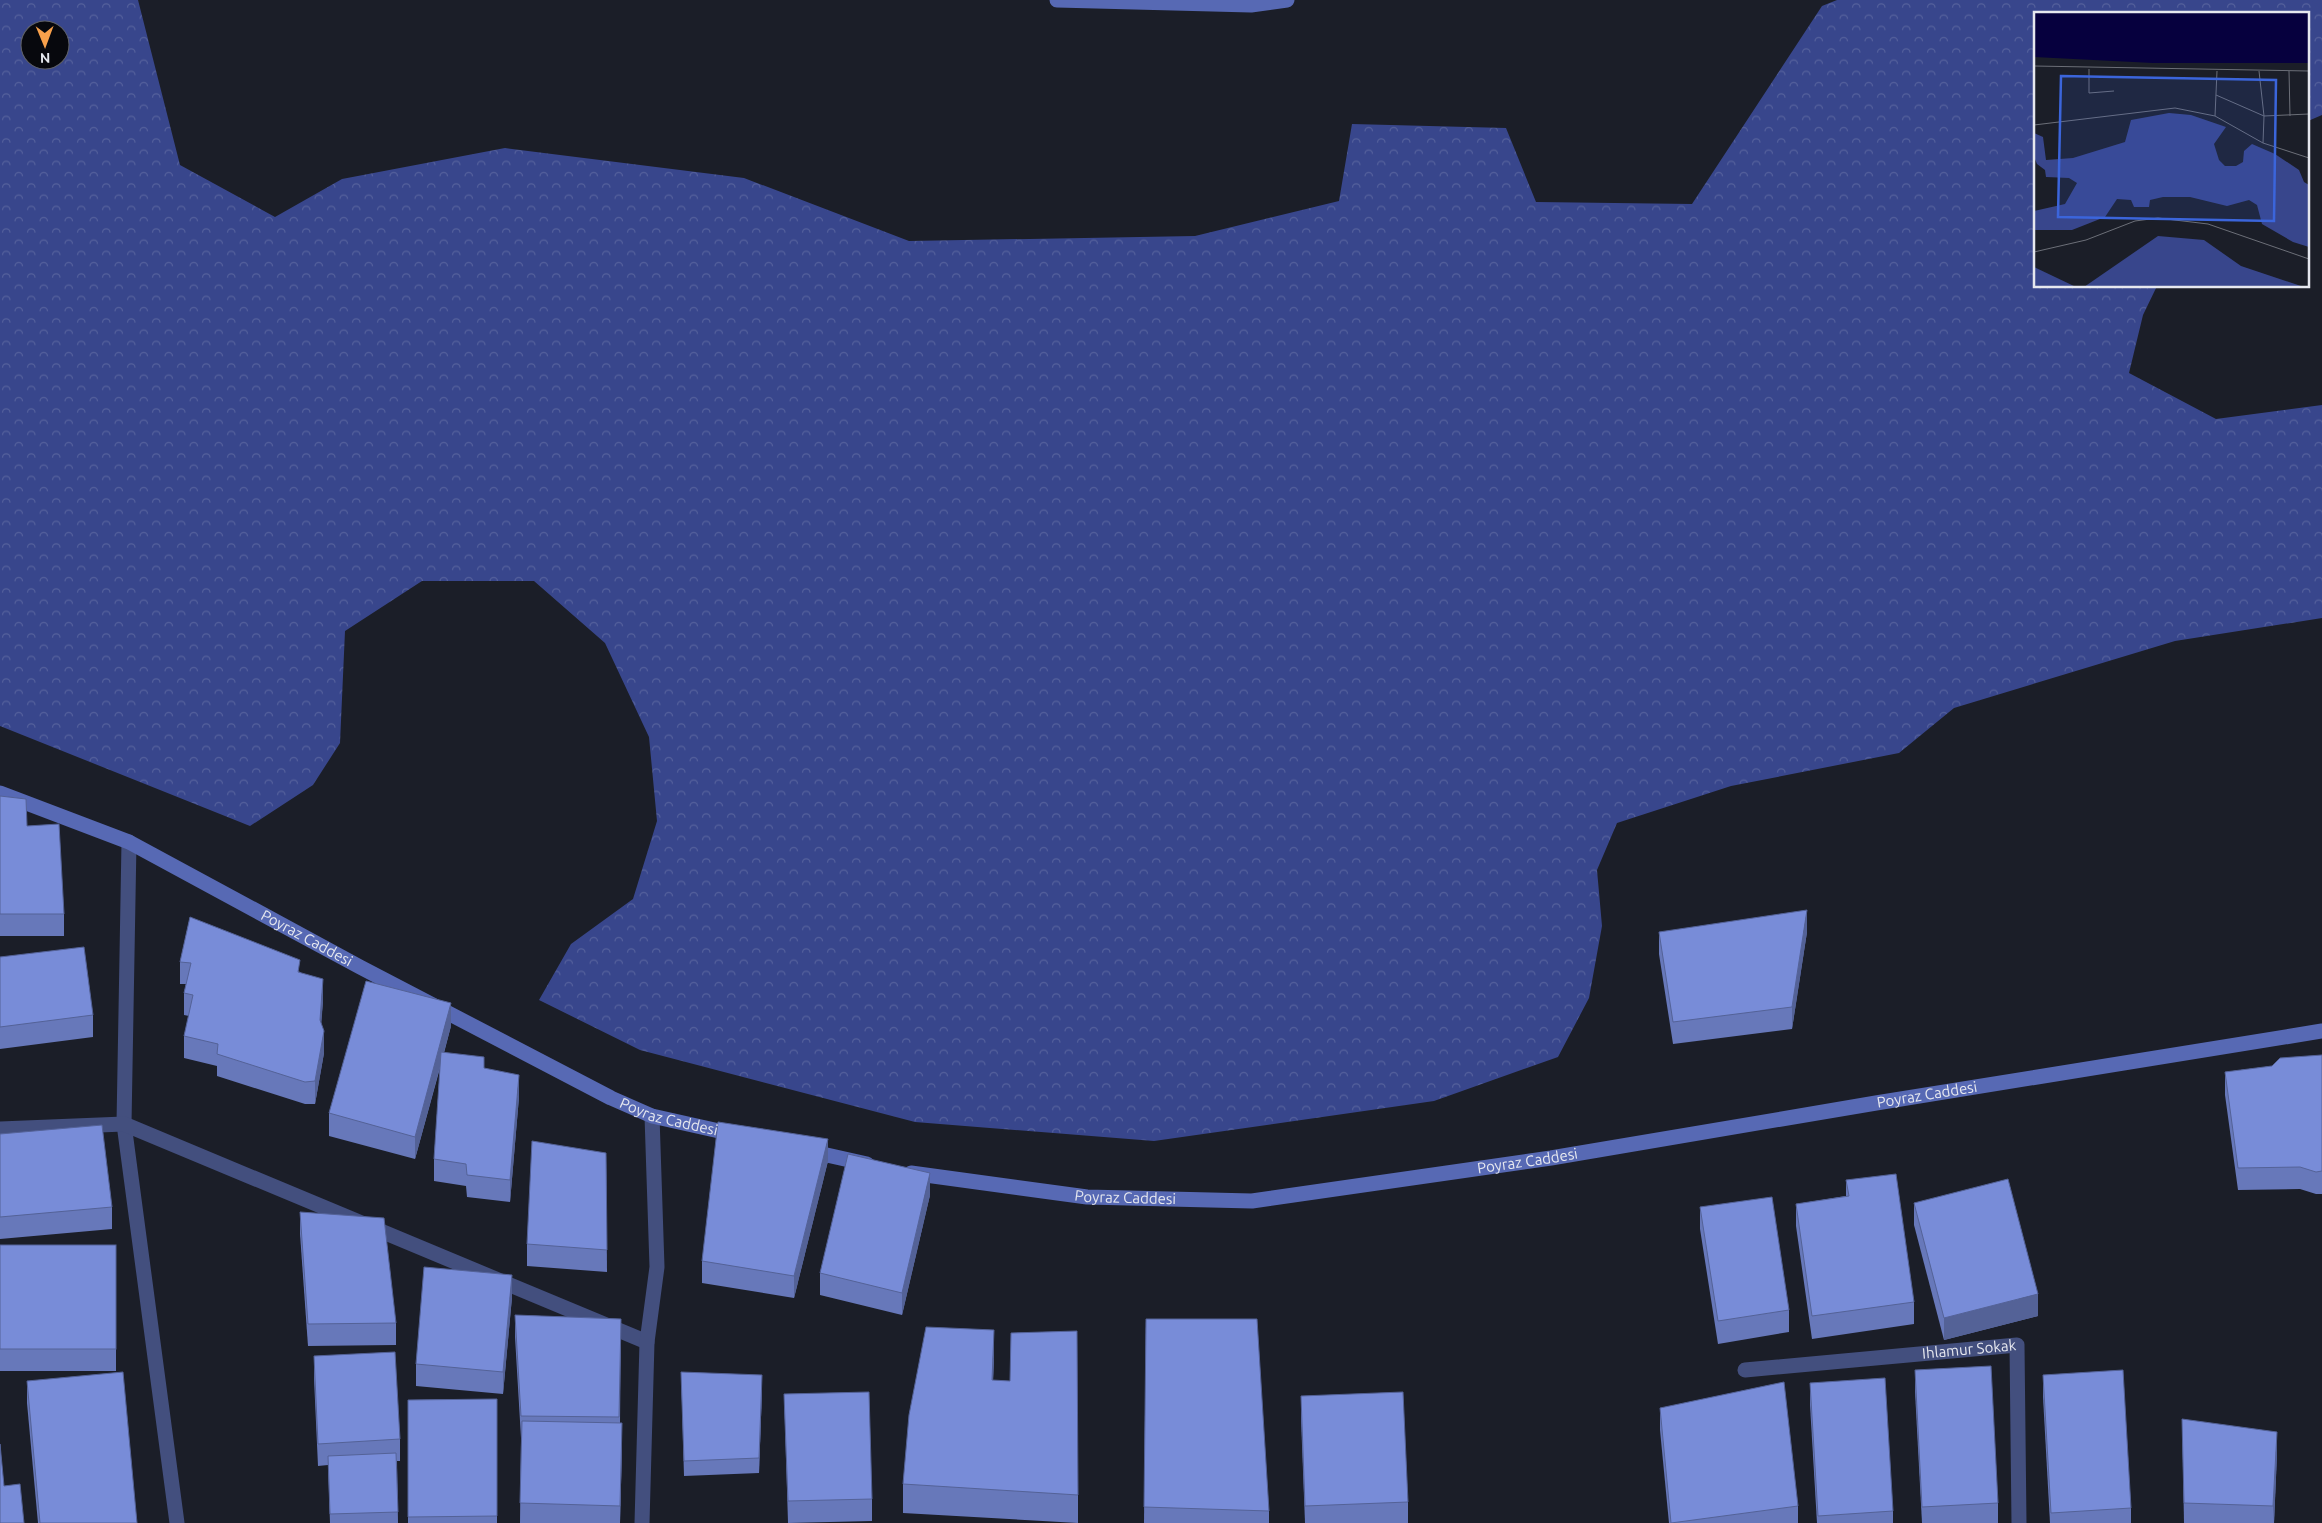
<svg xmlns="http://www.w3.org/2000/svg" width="2322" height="1523" font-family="Ubuntu,sans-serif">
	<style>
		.forest { fill: url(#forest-crowns); fill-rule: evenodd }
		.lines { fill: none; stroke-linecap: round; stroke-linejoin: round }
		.street { stroke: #434f7e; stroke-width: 15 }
		.secondary { stroke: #5769b4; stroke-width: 15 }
		.wall { fill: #6778ba }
		.shaded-wall { fill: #546297 }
		.building { fill: #788cd8; stroke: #546297 }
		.labels { text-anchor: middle; stroke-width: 5; stroke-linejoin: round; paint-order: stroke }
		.street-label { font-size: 15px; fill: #e6e8ef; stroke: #07080d }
		.inset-road { fill: none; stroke: #6c6f78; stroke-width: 1 }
		.view { fill: #3b65db; fill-opacity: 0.15; stroke: #3b65db; stroke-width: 2.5 }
		.inset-edge { fill: none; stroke: #e6e8ef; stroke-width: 2.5 }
	</style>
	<defs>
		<pattern id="forest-crowns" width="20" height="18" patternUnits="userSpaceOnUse" patternTransform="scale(1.25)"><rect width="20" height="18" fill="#38468c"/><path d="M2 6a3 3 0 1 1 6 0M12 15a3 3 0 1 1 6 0" fill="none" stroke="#55619c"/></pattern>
	</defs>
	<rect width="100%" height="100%" fill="#1b1e28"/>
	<!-- forest -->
	<path class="forest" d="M0 0H138L180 165 275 217 342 179 505 148 744 178 909 241 1195 236 1339 201 1352 124 1506 128 1536 202 1692 204 1822 6 1837 0H2322V115L2308 121V14H2036V286H2157L2143 315 2129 373 2216 419 2322 405V618L2175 641 1954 708 1899 753 1731 786 1617 823 1597 870 1602 926 1589 998 1558 1057 1434 1101 1154 1141 915 1122 640 1050 539 1000 571 944 633 899 657 821 649 737 605 643 534 581H422L345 631 340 743 313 785 250 826 0 726ZM30 30H60V60H30Z"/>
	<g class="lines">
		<!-- street -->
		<g class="street">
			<path d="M129 842 124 1124 177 1523"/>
			<path d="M0 1129 124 1124 647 1342"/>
			<path id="s1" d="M1745 1370 2017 1345 2019 1523"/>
			<path d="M642 1523 647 1342 657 1267 652 1116"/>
		</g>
		<!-- secondary -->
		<g class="secondary">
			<path d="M1057 0 1251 5 1287 0"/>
			<path id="s2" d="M0 793 129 842 360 967 611 1098 652 1116 737 1135"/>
			<path d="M809 1151 867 1164"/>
			<path id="s3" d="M911 1173 1087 1197 1252 1201 1551 1158 1876 1103 2322 1031"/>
		</g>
	</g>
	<!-- wall -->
	<g class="wall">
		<path d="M0 796 27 826 64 914V936H0Z"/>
		<path d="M190 917 300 972 323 1001 321 1023 324 1053 315 1104H305L217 1076V1066L184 1058V1036L189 1016 184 1015V993L186 984H180V962Z"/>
		<path d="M1659 932H1807L1792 1029 1673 1044 1659 954Z"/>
		<path d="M0 957 93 1015V1037L0 1049Z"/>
		<path d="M451 1026 444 1053 484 1068 519 1097 510 1202 467 1197 466 1186 434 1181V1159L440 1068 415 1159 329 1136V1113Z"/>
		<path d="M2322 1055V1194H2316L2300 1189 2238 1190 2225 1095V1072L2272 1066Z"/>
		<path d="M0 1134 112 1207V1229L0 1239Z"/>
		<path d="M606 1153 607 1272 527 1266V1244Z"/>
		<path d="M828 1161 794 1298 702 1283V1261Z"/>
		<path d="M1846 1180 1914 1302V1324L1812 1339 1796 1226V1204L1846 1196Z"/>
		<path d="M930 1195 902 1315 820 1295V1273Z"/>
		<path d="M1914 1203 2038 1316 1944 1340 1914 1225Z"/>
		<path d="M1700 1207 1789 1310V1332L1718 1344 1700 1229Z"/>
		<path d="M300 1212 396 1323V1345L308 1346 300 1234Z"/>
		<rect x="0" y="1245" width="116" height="126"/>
		<path d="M512 1297 503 1394 416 1386V1364Z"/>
		<path d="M515 1315 621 1319 620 1423 622 1446 620 1523H520L521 1438 515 1337Z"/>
		<path d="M1146 1319 1269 1511V1523H1144Z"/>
		<path d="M314 1356 400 1439V1461H397L398 1523H330L328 1465 318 1466 314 1379Z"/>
		<path d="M994 1358 993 1380 1078 1495V1523L903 1513V1484Z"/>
		<path d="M1915 1370 1998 1503V1523H1922L1915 1392Z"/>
		<path d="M681 1372 762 1390 759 1473 684 1476Z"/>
		<path d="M2043 1375 2131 1508V1523H2050L2043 1397Z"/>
		<path d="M27 1381 137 1523H38L27 1403Z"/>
		<path d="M1810 1383 1893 1511V1523H1817L1810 1405Z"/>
		<path d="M784 1394 872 1499V1521L788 1523Z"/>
		<path d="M1301 1396 1408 1502V1523H1305L1301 1419Z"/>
		<path d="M497 1399V1523H408V1400Z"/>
		<path d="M1660 1408 1798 1506V1523H1669L1660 1430Z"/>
		<path d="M2182 1419 2277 1454 2274 1523H2184Z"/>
	</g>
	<!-- shaded-wall -->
	<g class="shaded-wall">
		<path d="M1807 910V932L1792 1029V1007Z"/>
		<path d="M323 979V1001L320 1042V1020Z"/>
		<path d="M451 1003V1026L415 1159V1137Z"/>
		<path d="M324 1031V1053L315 1104V1081Z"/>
		<path d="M519 1075V1097L510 1202V1180Z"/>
		<path d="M828 1139V1161L794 1298V1276Z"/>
		<path d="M930 1173V1195L902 1315V1293Z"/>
		<path d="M512 1275V1297L503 1394V1372Z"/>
		<path d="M2038 1294V1316L1944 1340V1318Z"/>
		<path d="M994 1330V1358L992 1409V1380Z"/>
		<path d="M762 1375V1390L759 1473V1458Z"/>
		<path d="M622 1423V1446L620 1523V1506Z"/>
		<path d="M2277 1432V1454L2274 1523 2273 1506Z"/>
	</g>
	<!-- building -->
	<g class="building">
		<path d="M0 796 26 799 27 826 59 824 64 914H0Z"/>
		<path d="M1807 910 1792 1007 1673 1022 1659 932Z"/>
		<path d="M190 917 300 960 298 972 323 979 320 1020 324 1031 315 1081 305 1082 217 1054 218 1044 184 1036 193 995 184 993 191 963 180 962Z"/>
		<path d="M84 947 93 1015 0 1027V957Z"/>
		<path d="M366 981 451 1003 415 1137 329 1113Z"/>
		<path d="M441 1052 484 1057V1068L519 1075 510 1180 467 1175 466 1164 434 1159Z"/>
		<path d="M2322 1055V1171L2316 1172 2300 1167 2238 1168 2225 1072 2272 1066 2280 1058Z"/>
		<path d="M718 1122 828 1139 794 1276 702 1261Z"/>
		<path d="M102 1125 112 1207 0 1217V1134Z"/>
		<path d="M532 1141 606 1153 607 1250 527 1244Z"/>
		<path d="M848 1154 930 1173 902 1293 820 1273Z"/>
		<path d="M1896 1174 1914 1302 1812 1316 1796 1204 1849 1196 1846 1180Z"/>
		<path d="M2008 1179 2038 1294 1944 1318 1914 1203Z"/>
		<path d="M1772 1197 1789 1310 1718 1321 1700 1207Z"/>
		<path d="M300 1212 384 1218 396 1323 308 1324Z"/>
		<rect x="0" y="1245" width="116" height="104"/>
		<path d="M424 1267 512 1275 503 1372 416 1364Z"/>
		<path d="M515 1315 621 1319 619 1417 521 1416Z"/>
		<path d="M1146 1319H1257L1269 1511 1144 1507Z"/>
		<path d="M926 1327 994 1330 992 1380 1010 1381 1011 1333 1077 1331 1078 1495 903 1484 909 1415Z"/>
		<path d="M395 1352 400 1439 318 1444 314 1356Z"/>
		<path d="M1991 1366 1998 1503 1922 1507 1915 1370Z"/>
		<path d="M2123 1370 2131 1508 2051 1513 2043 1375Z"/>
		<path d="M123 1372 137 1523H40L27 1381Z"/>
		<path d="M681 1372 762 1375 759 1458 684 1461Z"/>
		<path d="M1885 1378 1893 1511 1818 1516 1810 1383Z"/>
		<path d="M1784 1382 1798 1506 1671 1523 1660 1408Z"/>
		<path d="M869 1392 872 1499 788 1501 784 1394Z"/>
		<path d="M1403 1392 1408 1502 1305 1506 1301 1396Z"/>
		<path d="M497 1399V1516L408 1517V1400Z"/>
		<path d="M2182 1419 2277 1432 2273 1506 2184 1503Z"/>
		<path d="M522 1421 622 1423 620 1506 520 1503Z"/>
		<path d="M0 1444 4 1486 20 1484 24 1523H0Z"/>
		<path d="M396 1453 398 1512 330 1514 328 1456Z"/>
	</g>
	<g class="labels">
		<!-- street labels -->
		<g class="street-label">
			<text dy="5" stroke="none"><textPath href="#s2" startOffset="340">Poyraz Caddesi</textPath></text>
			<text dy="5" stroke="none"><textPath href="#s3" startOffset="1026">Poyraz Caddesi</textPath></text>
			<text dy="5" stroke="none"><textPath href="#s2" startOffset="745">Poyraz Caddesi</textPath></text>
			<text dy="5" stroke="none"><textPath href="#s3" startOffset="621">Poyraz Caddesi</textPath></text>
			<text dy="5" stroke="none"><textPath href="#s3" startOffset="216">Poyraz Caddesi</textPath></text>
			<text dy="5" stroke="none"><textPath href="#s1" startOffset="225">Ihlamur Sokak</textPath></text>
		</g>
	</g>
	<!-- overview -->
	<g transform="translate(2034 12)">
		<rect width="275" height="275" fill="#1b1e28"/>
		<path d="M135 101 157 103 192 115 180 132 185 148 191 154H202L209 150 210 139 218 132 241 142 265 158 270 170 275 173V235L259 230 228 212 223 193 215 188 193 194 156 185H129L116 188 115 195H100L97 188 83 187 71 205 38 218H0V199L31 192 43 171 35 166 12 165 11 158 3 152 0 145V121L9 125 12 148 39 146 91 130 97 108ZM124 224 170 228 207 254 270 275H50ZM0 255 42 275H0Z" fill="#38468c"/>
		<path d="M0 0H275V51H119L0 45Z" fill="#06003e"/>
		<path class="inset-road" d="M0 54 275 59M55 57V81L80 79M225 59 230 104 229 131M255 59 256 104M182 83 230 104 275 102M181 104 183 59M0 113 141 96 181 104 229 131 275 146M0 240 52 228 101 209 124 206 174 212 275 247"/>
		<path class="view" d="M27 64 242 68 240 209 24 205Z"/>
		<rect width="275" height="275" class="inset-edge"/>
	</g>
	<!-- north arrow -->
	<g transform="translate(45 45) rotate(179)"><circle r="24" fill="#07080d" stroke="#606267"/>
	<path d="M0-4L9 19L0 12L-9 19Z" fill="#f8a04b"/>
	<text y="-8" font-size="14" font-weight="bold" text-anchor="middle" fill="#e6e8ef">N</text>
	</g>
</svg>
